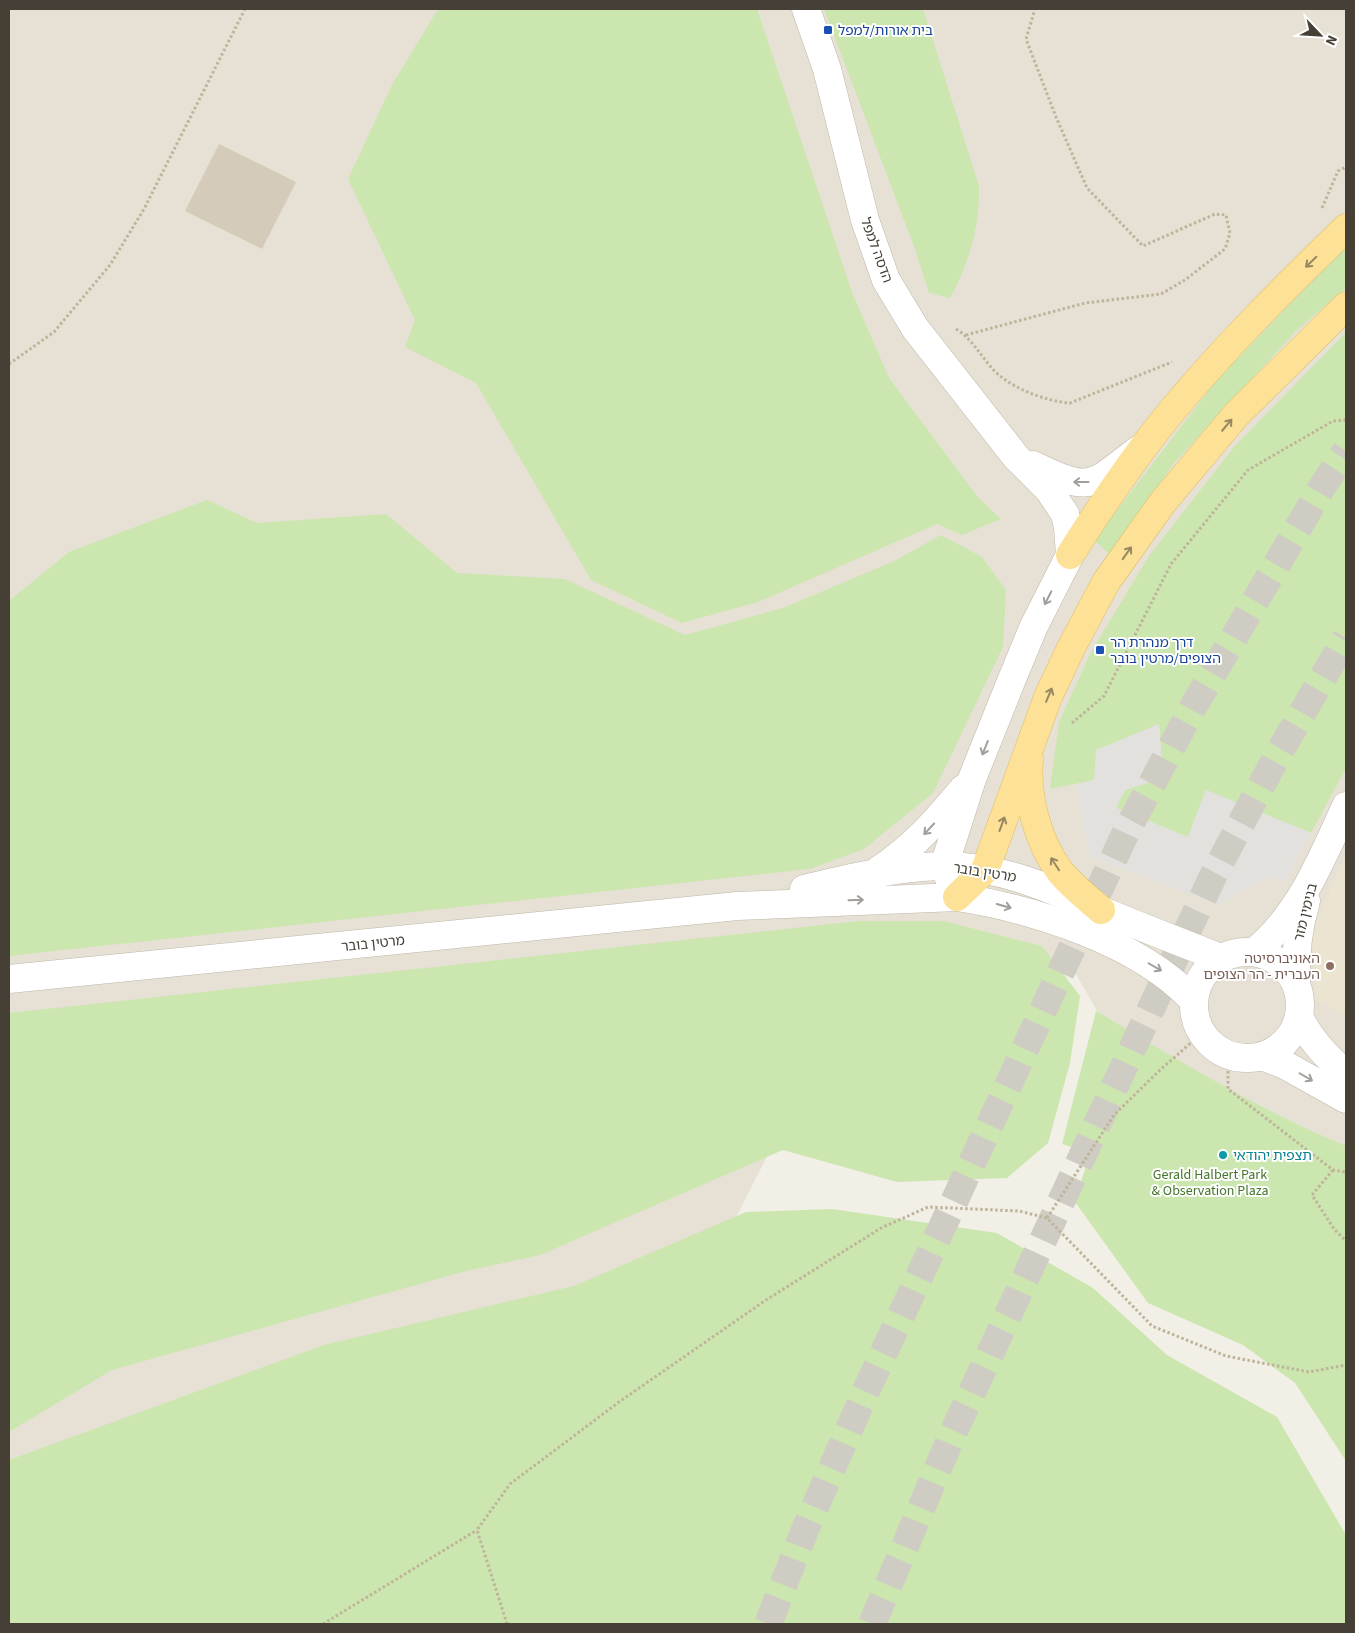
<svg xmlns="http://www.w3.org/2000/svg" width="1355" height="1633" font-family="'Source Sans 3','Noto Sans Hebrew',sans-serif">
	<style>
		.residential { fill: #e6e1d4 }
		.education { fill: #ebe4d0 }
		.green { fill: #cce6af }
		.parking { fill: #e3e1de }
		.building { fill: #d4cbbb }
		.lines { fill: none; stroke-linecap: round; stroke-linejoin: round }
		.major-tunnel { stroke: #cfccc3; stroke-width: 28; stroke-dasharray: 28 14; stroke-linecap: butt }
		.minor-casing { stroke: #beb7a9; stroke-width: 29 }
		.major-casing { stroke: #e1be66; stroke-width: 29 }
		.path { stroke: #bfb39a; stroke-width: 3; stroke-dasharray: 2.5 2.5; stroke-linecap: butt }
		.minor { stroke: #fff; stroke-width: 28 }
		.major { stroke: #fce196; stroke-width: 28 }
		.oneway { stroke: #978861 }
		.oneway2 { stroke: #a29f9a }
		.transit-dot { fill: #1a4fb4; stroke: #fff; stroke-width: 2 }
		.education-dot { fill: #8d6e63; stroke: #fff; stroke-width: 2 }
		.culture-dot { fill: #0f9aa8; stroke: #fff; stroke-width: 2 }
		.labels { text-anchor: middle; stroke-width: 4; stroke-linejoin: round; paint-order: stroke }
		.transit-label { font-size: 14px; fill: #164399; stroke: #fff; text-anchor: start }
		.street-label { font-size: 14px; fill: #453f35; stroke: #fff }
		.education-label { font-size: 14px; fill: #785e54; stroke: #fff; text-anchor: end }
		.culture-label { font-size: 14px; fill: #0d838f; stroke: #fff; text-anchor: start }
		.park-label { font-size: 14px; fill: #45752a; stroke: #fff }
	</style>
	<rect width="100%" height="100%" fill="#f2efe6"/>
	<!-- residential -->
	<path class="residential" d="M9 9H1346V1448L1072 967 777 1137 528 1624H9Z"/>
	<!-- education -->
	<path class="education" d="M1346 854V1014L1315 1000 1312 932Z"/>
	<!-- green -->
	<g class="green">
		<path d="M438 9H757L853 295 889 378 977 496 1001 519 962 535 937 524 758 602 682 623 591 580 476 383 405 347 415 320 348 179 392 85Z"/>
		<path d="M824 9H923L979 186C980 225 969 264 950 298L929 293 915 249Z"/>
		<path d="M1346 245V288L1297 330 1174 463 1110 555 1094 540 1216 381Z"/>
		<path d="M1346 332V768L1311 833 1206 790 1188 837 1116 808 1125 790 1163 777 1159 724 1094 780 1050 789 1059 722 1091 652 1149 556 1234 447Z"/>
		<path d="M207 500 257 523 386 514 457 573 565 579 685 635 783 608 894 561 941 535 982 557 1006 590 1003 647 933 793 864 849 810 869 9 956V601L69 552Z"/>
		<path d="M858 921H943L1042 946 1080 996 1070 1063 1048 1143 1007 1178 897 1182 783 1150 540 1255 466 1271 112 1370 9 1432V1013Z"/>
		<path d="M1096 1011C1177 1059 1258 1110 1346 1146V1461L1295 1383 1243 1345 1148 1303 1075 1202 1090 1153 1062 1144Z"/>
		<path d="M832 1209 997 1233 1093 1288 1167 1355 1277 1417 1346 1535V1624H9V1460L324 1345 574 1286 746 1212Z"/>
	</g>
	<!-- parking -->
	<path class="parking" d="M1159 724 1163 778 1125 790 1116 808 1188 837 1206 790 1311 833 1284 881 1267 877 1219 905 1090 857 1076 785 1094 780 1096 750Z"/>
	<!-- building -->
	<path class="building" d="M219 144 296 182 262 249 185 211Z"/>
	<g class="lines">
		<!-- major-tunnel -->
		<g class="major-tunnel">
			<path d="M768 1624 805 1530 865 1393 1126 832 1192 709 1322 487 1346 451"/>
			<path d="M872 1624 953 1433 1213 876 1277 756 1346 638"/>
		</g>
		<!-- minor casing -->
		<g class="minor-casing">
			<g id="minor">
				<path d="M806 9 827 69 865 220 886 280 915 328 1016 457 1049 490 1065 514 1068 527 1070 555 1034 626 1012 679 972 779 944 866 957 897"/>
				<path d="M1033 465C1091 493 1090 487 1138 450"/>
				<path d="M879 870C914 847 936 821 963 789"/>
				<path d="M804 889C849 878 896 867 942 866 1000 865 1053 890 1105 912 1144 928 1182 943 1221 958"/>
				<circle cx="1247" cy="1005" r="53"/>
				<path d="M1254 952C1300 915 1322 858 1346 806"/>
				<path d="M9 979 737 906 957 897C1034 909 1139 942 1193 1000"/>
				<path d="M1296 982C1295 954 1298 928 1306 901"/>
				<path d="M1299 1017C1311 1041 1327 1057 1346 1074"/>
				<path d="M1264 1057 1285 1065 1346 1099"/>
			</g>
		</g>
		<!-- major casing -->
		<g class="major-casing">
			<g id="major">
				<path d="M1070 555C1101 506 1134 457 1171 412 1225 347 1285 287 1346 228"/>
				<path d="M1029 760C1026 798 1038 843 1061 873 1073 887 1087 898 1101 910"/>
				<path d="M957 897 985 870 1048 697 1071 648 1106 582 1163 502 1236 415 1346 306"/>
			</g>
		</g>
		<!-- path -->
		<g class="path">
			<path d="M1322 208 1338 171 1346 167"/>
			<path d="M956 329C971 338 979 353 990 366 1007 387 1044 401 1070 403L1172 362"/>
			<path d="M966 335 1085 303 1161 294 1185 280 1225 249 1230 233 1226 215 1215 214 1143 246 1087 188 1056 117 1026 39 1035 9"/>
			<path d="M9 364 54 332 110 265 144 209 245 9"/>
			<path d="M1072 723 1104 696 1171 564 1248 470 1333 421 1346 420"/>
			<path d="M1228 1056V1089L1333 1170 1346 1172"/>
			<path d="M1333 1170 1312 1195 1334 1229 1346 1241"/>
			<path d="M1047 1218 1114 1115 1160 1070 1201 1034"/>
			<path d="M323 1624 477 1530"/>
			<path d="M507 1624 477 1530 510 1484 619 1402 766 1300 881 1228 928 1207 1019 1211 1047 1218 1152 1326 1226 1356 1309 1372 1346 1365"/>
		</g>
		<!-- minor -->
		<use href="#minor" class="minor"/>
		<!-- major -->
		<use href="#major" class="major"/>
	</g>
	<!-- one-way arrows -->
	<defs><path id="oneway-shaft" d="M-6 0H5M1.5-3L5.5 0L1.5 3" fill="none" stroke-width="1.6" stroke-linecap="round" stroke-linejoin="round" transform="scale(1.25)"/></defs>
	<g class="oneway">
		<use href="#oneway-shaft" transform="translate(1311 262) rotate(136)"/>
		<use href="#oneway-shaft" transform="translate(1227 425) rotate(-50)"/>
		<use href="#oneway-shaft" transform="translate(1127 553) rotate(-55)"/>
		<use href="#oneway-shaft" transform="translate(1049 695) rotate(-67)"/>
		<use href="#oneway-shaft" transform="translate(1002 824) rotate(-70)"/>
		<use href="#oneway-shaft" transform="translate(1055 864) rotate(-123)"/>
	</g>
	<g class="oneway2">
		<use href="#oneway-shaft" transform="translate(1081 482) rotate(-180)"/>
		<use href="#oneway-shaft" transform="translate(1048 598) rotate(117)"/>
		<use href="#oneway-shaft" transform="translate(985 748) rotate(112)"/>
		<use href="#oneway-shaft" transform="translate(929 829) rotate(133)"/>
		<use href="#oneway-shaft" transform="translate(856 900) rotate(-2)"/>
		<use href="#oneway-shaft" transform="translate(1004 906) rotate(16)"/>
		<use href="#oneway-shaft" transform="translate(1155 967) rotate(30)"/>
		<use href="#oneway-shaft" transform="translate(1306 1077) rotate(30)"/>
	</g>
	<!-- markers -->
	<g class="transit-dot">
		<rect x="823" y="25" width="10" height="10" rx="2.5"/>
		<rect x="1095" y="645" width="10" height="10" rx="2.5"/>
	</g>
	<circle class="education-dot" cx="1330" cy="966" r="5"/>
	<circle class="culture-dot" cx="1223" cy="1155" r="5"/>
	<g class="labels">
		<!-- transit labels -->
		<g class="transit-label">
			<text x="838" y="35">בית אורות/למפל</text>
			<text x="1110" y="647">דרך מנהרת הר<tspan x="1110" dy="16">הצופים/מרטין בובר</tspan></text>
		</g>
		<!-- street labels -->
		<g class="street-label">
			<text transform="translate(877 250) rotate(70)" y="5">הדסה למפל</text>
			<text transform="translate(985 872) rotate(9)" y="5">מרטין בובר</text>
			<text transform="translate(1305 912) rotate(-76)" y="5">בנימין מזר</text>
			<text transform="translate(373 943) rotate(-6)" y="5">מרטין בובר</text>
		</g>
		<!-- education labels -->
		<g class="education-label">
			<text x="1320" y="963">האוניברסיטה<tspan x="1320" dy="16">העברית - הר הצופים</tspan></text>
		</g>
		<!-- culture labels -->
		<g class="culture-label">
			<text x="1233" y="1160">תצפית יהודאי</text>
		</g>
		<!-- park labels -->
		<g class="park-label">
			<text x="1210" y="1179">Gerald Halbert Park<tspan x="1210" dy="16">&amp; Observation Plaza</tspan></text>
		</g>
	</g>
	<!-- border -->
	<rect width="1355" height="1633" fill="none" stroke="#453f35" stroke-width="20"/>
	<!-- north arrow -->
	<g transform="translate(1320 35) rotate(115)" stroke="#ffffff" stroke-width="4" paint-order="stroke">
	<path d="M0-4L9 19L0 12L-9 19Z" fill="#453f35"/>
	<text y="-8" font-size="14" font-weight="bold" text-anchor="middle" fill="#453f35">N</text>
	</g>
</svg>
